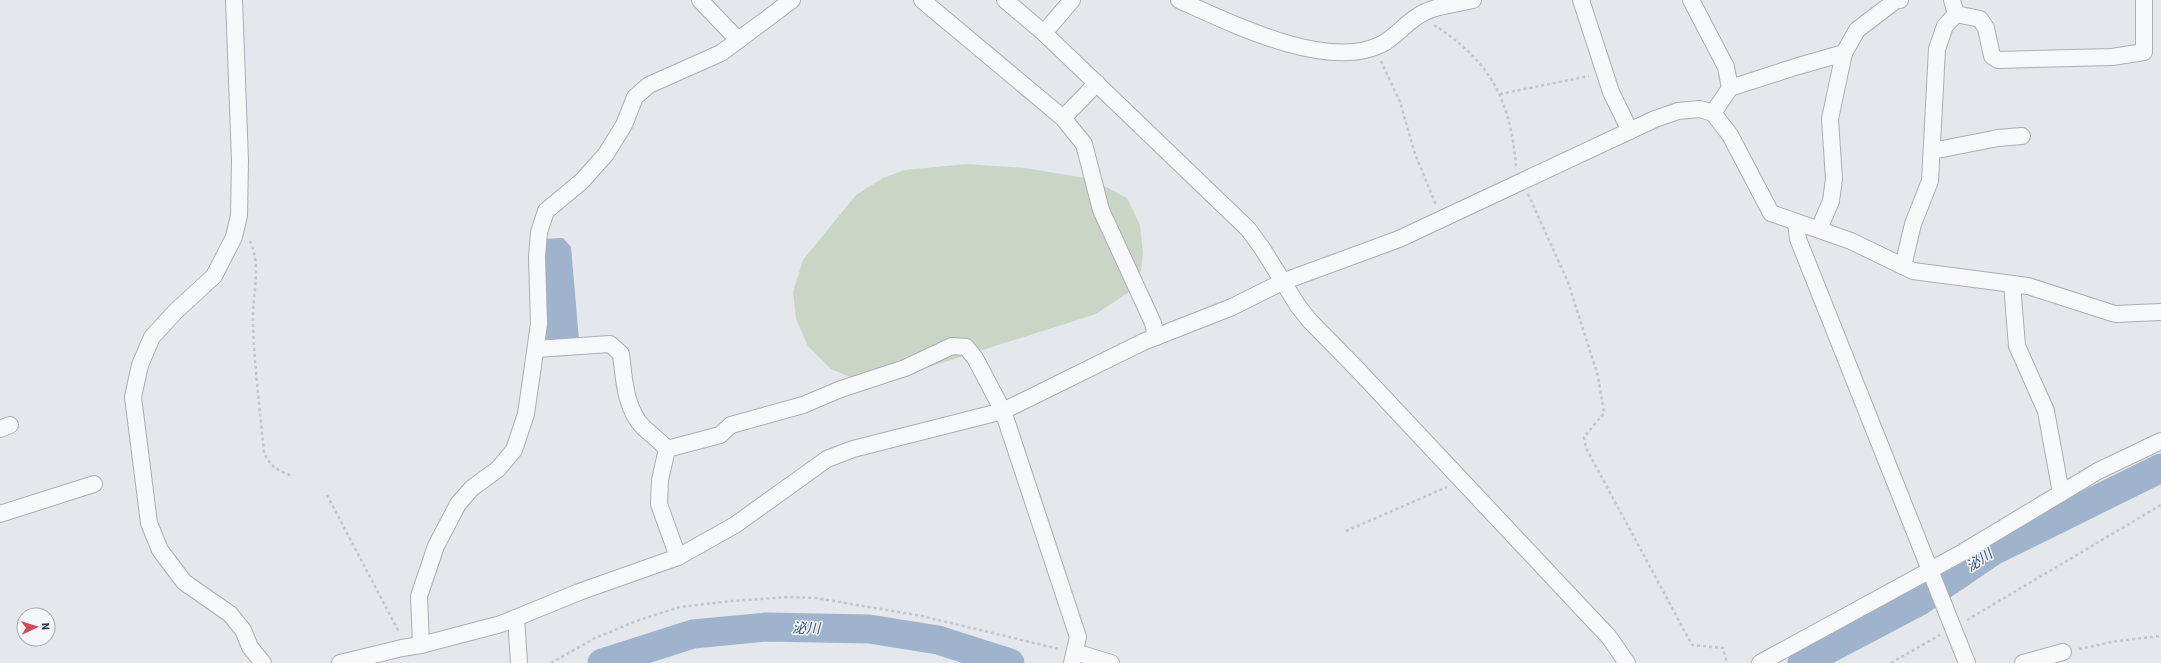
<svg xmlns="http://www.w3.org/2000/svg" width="2161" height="663" font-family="'Source Sans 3','Noto Sans JP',sans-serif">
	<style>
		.green { fill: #c9d6c5 }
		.water { fill: #9fb4cc }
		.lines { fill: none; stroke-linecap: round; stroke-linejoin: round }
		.river { stroke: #9fb4cc; stroke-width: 29 }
		.minor-casing { stroke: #a9aeb7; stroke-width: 18 }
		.path { stroke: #c2c5cb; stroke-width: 2.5; stroke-dasharray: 3 3; stroke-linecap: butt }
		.minor { stroke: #f7f8fa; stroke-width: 16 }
		.labels { text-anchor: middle; stroke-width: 3; stroke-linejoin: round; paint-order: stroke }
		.water-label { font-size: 14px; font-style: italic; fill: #34527a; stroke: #f4f6f9 }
	</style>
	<rect width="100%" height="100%" fill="#e4e7ec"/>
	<!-- green -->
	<path class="green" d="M966 164 1025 168 1091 179 1127 198 1140 225 1143 253 1141 270 1135 288 1096 314 907 374 857 380 831 369 808 346 796 319 793 292 803 260 856 195 883 178 905 170Z"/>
	<!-- water -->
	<path class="water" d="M563 238 571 247 579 340 555 341 543 338V239Z"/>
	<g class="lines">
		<!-- river -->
		<g class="river">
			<path d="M602 663 693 634 766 627 869 629 938 640 1010 663"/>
			<path d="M1802 663 1918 602 1993 551 2161 468"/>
		</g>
		<!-- minor casing -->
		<g class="minor-casing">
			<g id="minor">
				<path d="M234 0 240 161 239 215 234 237 214 276 176 311 152 337 140 365 133 397 149 523 160 550 184 582 230 614 243 630 250 647 263 663"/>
				<path d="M700 0 738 40"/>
				<path d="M922 0 1063 118 1084 144 1101 210 1153 323 1156 337"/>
				<path d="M1005 0 1044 33 1248 229 1262 248 1298 306 1310 321 1358 370 1591 618 1609 637 1627 663"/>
				<path d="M1179 0C1230 23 1328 72 1382 44 1395 37 1405 24 1418 16 1432 6 1456 4 1473 0"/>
				<path d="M1581 0 1611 92 1630 131"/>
				<path d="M1691 0 1726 67 1730 88"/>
				<path d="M1952 0 1956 14 1980 19 1986 28 1992 56 1998 60 2112 57 2144 52V0"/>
				<path d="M1044 33 1072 0"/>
				<path d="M1713 113 1730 88 1795 67 1844 53 1857 30 1895 1 1900 0"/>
				<path d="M1063 118 1097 83"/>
				<path d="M1932 151 1998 138 2022 136"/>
				<path d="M1796 223 1798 239 1967 663"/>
				<path d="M1819 229 1831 201 1834 179 1830 119 1844 53"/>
				<path d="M1903 266 1913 224 1930 181 1937 49 1945 26 1956 14"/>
				<path d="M2012 284 2017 346 2046 411 2061 493"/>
				<path d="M536 349 610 344 621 354C624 379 625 409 644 428 652 435 660 441 667 449"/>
				<path d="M0 429 10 425"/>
				<path d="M667 449 720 435 731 425 803 405 841 389 905 368 952 346 966 347 975 358 1003 411 1078 637 1072 663"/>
				<path d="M667 449 660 480 659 504 678 557"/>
				<path d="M0 514 94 484"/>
				<path d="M516 618 519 663"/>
				<path d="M421 645 419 596 436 546 458 504 472 488 498 469 514 450 526 414 539 324 537 257 539 232 546 211 582 181 606 154 624 125 635 97 649 85 721 53 792 0"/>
				<path d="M1075 652 1111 663"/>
				<path d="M340 663 402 648 421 645 501 624 579 592 678 557 735 525 827 459 853 449 1003 411 1143 342 1232 307 1282 282 1399 239 1655 119 1678 111 1700 109 1713 113 1730 135 1771 213 1851 241 1913 271 2028 286 2115 314 2161 312"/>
				<path d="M1760 663 1958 555 2098 471 2161 441"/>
				<path d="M2023 663 2063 652"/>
			</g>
		</g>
		<!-- path -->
		<g class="path">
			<path d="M1434 25C1491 62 1510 99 1516 166"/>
			<path d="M1381 61 1400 102 1415 154 1436 205"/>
			<path d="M1500 94 1589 76"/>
			<path d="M1528 194 1568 282 1598 376 1604 413 1584 437 1586 448 1692 645 1723 648 1727 663"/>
			<path d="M250 241C262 267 252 294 253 322 254 365 260 409 264 453 271 467 278 471 292 476"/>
			<path d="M327 495 399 632"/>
			<path d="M1346 531 1447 487"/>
			<path d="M1967 620 2161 505"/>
			<path d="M2079 649 2117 641 2161 636"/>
			<path d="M551 663 595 638 639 620 680 607 732 601 789 597 816 598 922 616 1059 649"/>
			<path d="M1891 663 1940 635"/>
		</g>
		<!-- minor -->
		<use href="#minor" class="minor"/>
	</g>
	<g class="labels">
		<!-- water labels -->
		<g class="water-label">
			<text transform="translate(1979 560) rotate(-34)" y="5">泌川</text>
			<text transform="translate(806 628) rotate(1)" y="5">泌川</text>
		</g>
	</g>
	<!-- north arrow -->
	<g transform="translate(36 627) rotate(86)"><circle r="19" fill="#f4f6f9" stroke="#a4a8b1"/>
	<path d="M0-3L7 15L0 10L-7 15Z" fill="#d1495b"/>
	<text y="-6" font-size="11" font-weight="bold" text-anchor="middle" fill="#2b3445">N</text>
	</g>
</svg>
